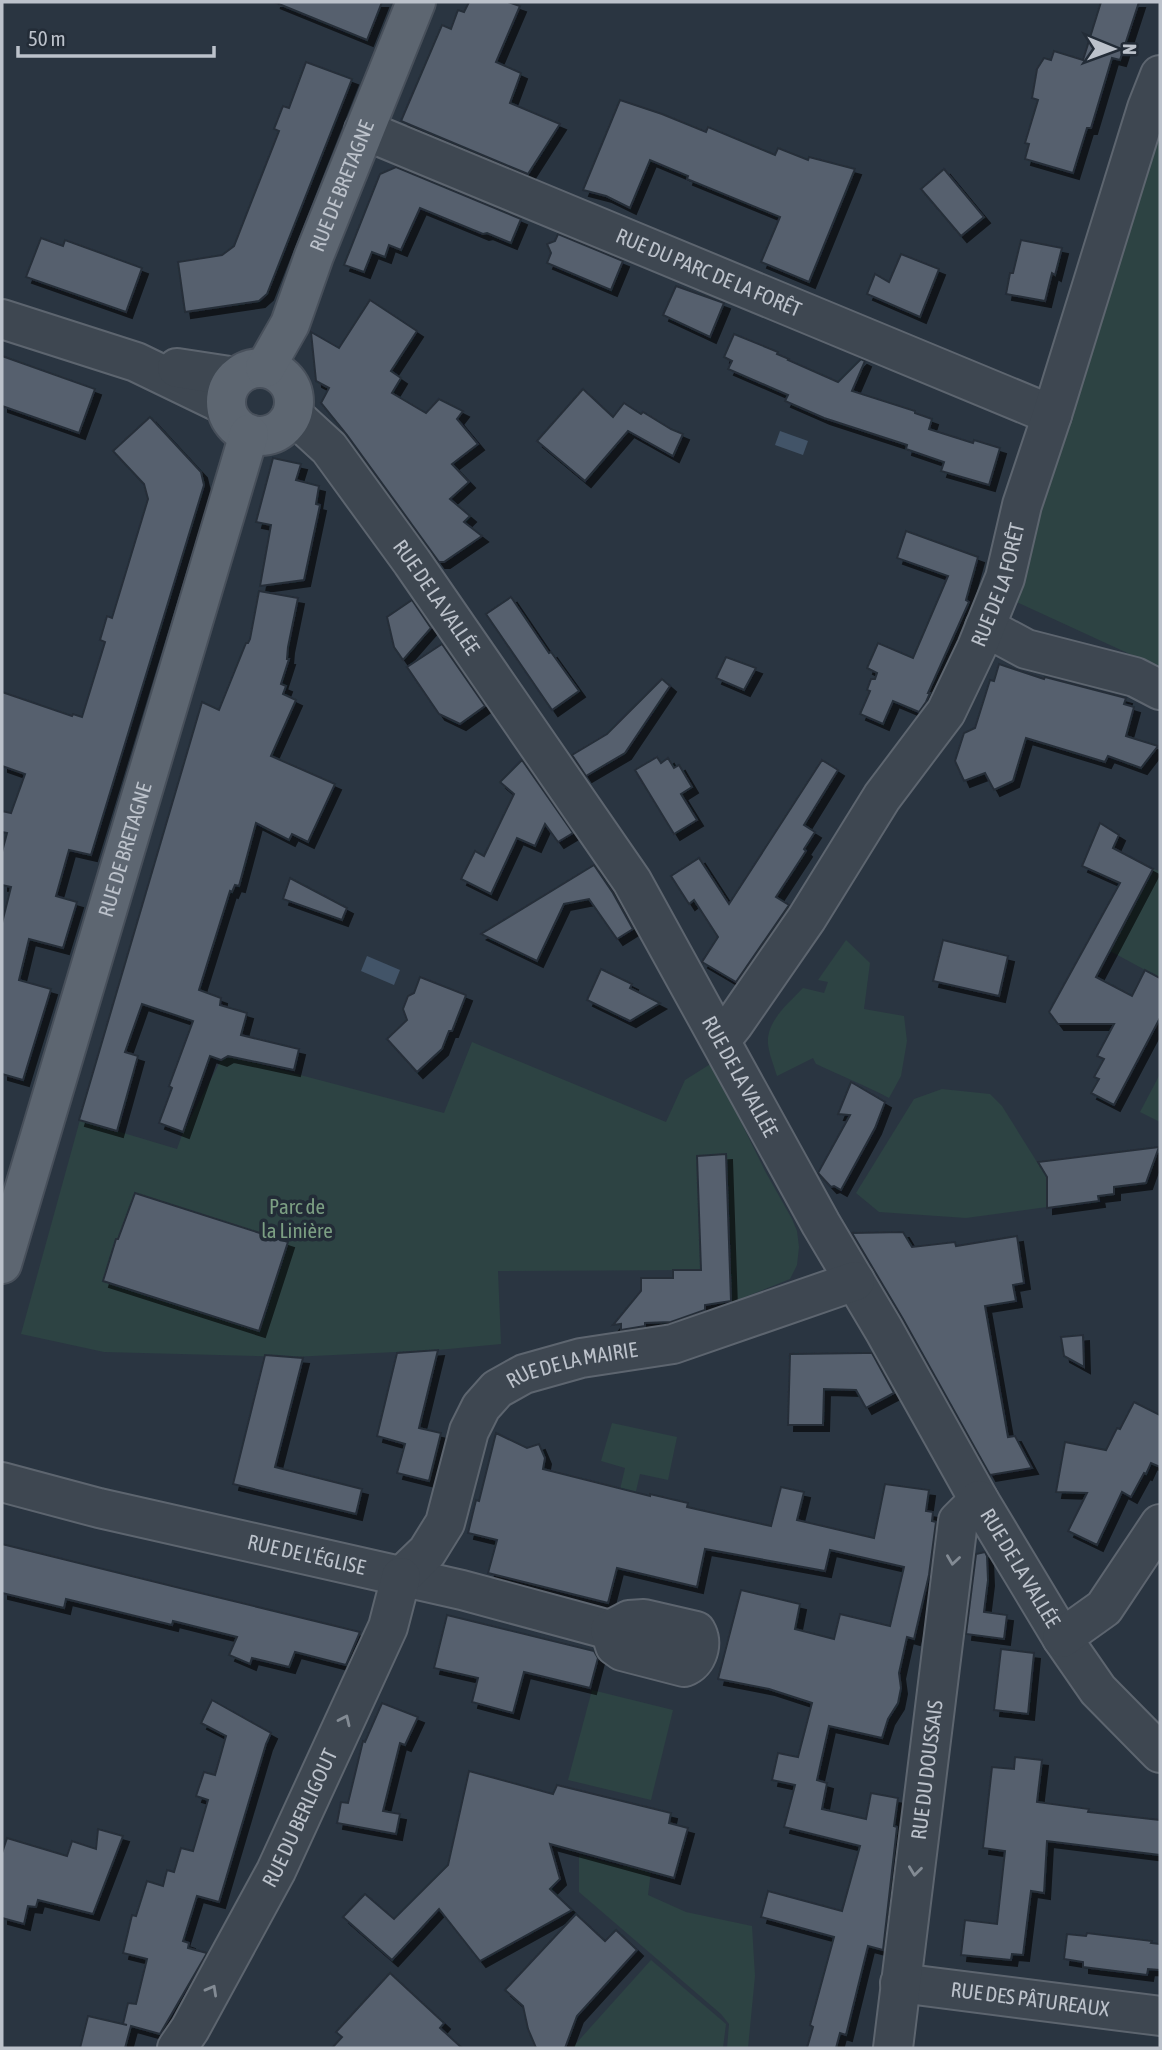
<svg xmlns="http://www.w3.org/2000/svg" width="1162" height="2050" font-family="'Asap Condensed',sans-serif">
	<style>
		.green { fill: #2d4343 }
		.water { fill: #425468 }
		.building { fill: #56606e; stroke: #252e39; stroke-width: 2; filter: url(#shadow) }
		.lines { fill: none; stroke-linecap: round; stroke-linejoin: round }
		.minor-casing { stroke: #5d656f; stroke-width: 42 }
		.major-casing { stroke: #48505b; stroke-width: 42 }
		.minor { stroke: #3e4751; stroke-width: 38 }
		.major { stroke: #5d6671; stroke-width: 38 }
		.oneway { stroke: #838b94 }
		.labels { text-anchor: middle; stroke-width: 7; stroke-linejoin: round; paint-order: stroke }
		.street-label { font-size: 21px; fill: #bcc2cb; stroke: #232c37 }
		.park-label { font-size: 21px; fill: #7c9f83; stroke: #232c37 }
	</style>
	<defs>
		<filter id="shadow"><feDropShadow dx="6" dy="6" stdDeviation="0" flood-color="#0009"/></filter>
	</defs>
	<rect width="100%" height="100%" fill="#2a3541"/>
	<!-- green -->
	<g class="green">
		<path d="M1160 119V668L1012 600Z"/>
		<path d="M1153 869 1160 871V978L1110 951Z"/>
		<path d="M846 940 870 963 864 1009 904 1016 907 1041 901 1076 889 1098C865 1085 841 1076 816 1064L813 1058 777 1076C774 1066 769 1054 768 1044 766 1021 789 1003 803 988L824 993 828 982 818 980Z"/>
		<path d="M472 1042 666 1122 685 1080 712 1063 765 1171 792 1219 797 1231 799 1247 797 1265 790 1279 730 1303 731 1261 726 1155 697 1156 701 1270 498 1271 501 1344 438 1350 292 1357 104 1352 21 1334 80 1120 177 1149 183 1132 221 1060 228 1056 444 1113Z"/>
		<path d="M1160 1074V1122L1140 1112Z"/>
		<path d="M942 1089 990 1094 1002 1106 1047 1178V1207L966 1218 879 1212 856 1193 914 1099Z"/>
		<path d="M612 1423 677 1437 668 1480 640 1474 620 1560 604 1558 625 1468 601 1461Z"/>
		<path d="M592 1690 673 1710 651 1800 568 1780Z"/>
		<path d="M579 1855 623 1867 632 1857 652 1863 648 1895 686 1912 752 1926 755 1976 748 2048H727L729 2024 721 2014 579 1892Z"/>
		<path d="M651 1960 726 2024 723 2048H572Z"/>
	</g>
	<!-- water -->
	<g class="water">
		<path d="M780 431 808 441 803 455 775 445Z"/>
		<path d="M367 956 400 970 394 985 361 971Z"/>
	</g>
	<!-- building -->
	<g class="building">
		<path d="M274 2H382L367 40Z"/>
		<path d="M469 2H508L520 6 496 62 521 73 510 103 560 124 528 174 401 121 442 25 451 29 458 10 464 12Z"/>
		<path d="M1101 2H1139L1120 60 1112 58 1091 128H1087L1073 173 1025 159 1029 144 1025 143 1038 100 1032 98 1037 69 1044 58 1051 60 1054 51 1083 60Z"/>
		<path d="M306 62 352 79 267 294 259 301 185 312 178 262 222 255 234 246 279 131 274 129 283 106 289 108Z"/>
		<path d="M620 100 662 114 706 132 708 127 775 155 778 148 808 160 809 157 855 169 809 282 761 262 780 217 687 179 688 176 650 160 630 208 606 196 583 190Z"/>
		<path d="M396 167 521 219 511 243 487 233 483 234 420 208 401 250 389 245 385 257 372 252 364 272 344 265 380 174Z"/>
		<path d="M944 169 984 217 961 236 921 189Z"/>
		<path d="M558 234 623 261 611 290 547 263 551 253 547 244 555 241Z"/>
		<path d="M41 238 63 246 65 240 142 268 126 312 26 277Z"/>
		<path d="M1021 240 1062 248 1055 275 1052 273 1045 301 1006 294 1010 273H1013Z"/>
		<path d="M901 254 939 269 920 317 867 294 875 274 889 282Z"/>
		<path d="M676 286 724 303 710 337 663 315Z"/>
		<path d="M370 300 417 331 391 371 401 378 392 393 426 413 439 399 463 411 457 419 478 444 452 464 469 482 450 499 470 516 464 522 482 536 444 562H439L347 435 321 403 329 388 316 381 311 332 339 348Z"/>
		<path d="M734 334 778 352 777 354 789 359 788 360 838 382 861 359 865 361 852 391 915 411V413L932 419 929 429 973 443 974 440 1000 448 989 485 941 471 944 462 906 449 907 445 824 418 785 401 788 395 728 369 732 361 724 357Z"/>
		<path d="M2 356 95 389 79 433 2 406Z"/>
		<path d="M583 389 613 417 624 403 641 414 643 412 671 429 683 434 673 456 628 431 585 481 537 441Z"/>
		<path d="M150 417 201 472 204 485 91 855 69 850 56 896 77 902 63 948 29 939 19 980 51 989 23 1080 2 1074V923L11 887 2 885V852L7 833 2 832V811L11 813 25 774 2 766V692L72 716 73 714 82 717 105 642 100 640 107 616 112 618 148 499 144 484 113 451Z"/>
		<path d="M273 458 301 464 296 480 319 486 316 504 320 505 304 580 260 586 271 525 256 522Z"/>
		<path d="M906 531 978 557 966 600 969 602 928 693H930L926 702 919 712 893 701 883 724 860 714 870 691 867 690 871 679H875L877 673 867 668 878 643 913 658 948 576 897 558Z"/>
		<path d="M259 591 298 598 288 647 287 659H289L281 684 286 686 283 694 296 700 271 756 335 784 308 842 292 834 289 840 256 823 239 886 235 885 232 892 230 891 199 990 221 998 220 1005 247 1013 241 1035 299 1049 294 1070 228 1056 221 1060 210 1056 183 1132 159 1123 172 1088 169 1086 193 1021 142 1004 125 1052 138 1056 117 1131 79 1120 202 702 219 710 246 643H248L250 639Z"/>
		<path d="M511 597 549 653 551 652 579 691 552 710 486 614Z"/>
		<path d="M412 600 431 628 403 660 394 647 387 617Z"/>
		<path d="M442 644 485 706 460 724 439 714 407 667Z"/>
		<path d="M726 657 756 668 744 690 716 678Z"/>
		<path d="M999 664 1044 679 1045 677 1126 698 1124 704 1134 707 1126 736 1158 746 1141 768 1108 756 1105 762 1026 738 1013 781 994 790 985 773 964 781 955 761 964 733 975 728 990 680 994 681Z"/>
		<path d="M662 679 670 686 625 753 586 776 572 755 607 734Z"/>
		<path d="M657 757 661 763 668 758 674 768 679 765 692 787 681 794 697 820 674 834 635 770Z"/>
		<path d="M522 760 573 833 558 842 545 824 535 846 517 838 491 894 461 879 475 851 484 856 514 794 500 782Z"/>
		<path d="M822 760 838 770 804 825 815 832 804 849 806 851 776 897 789 905 736 982 702 962 718 937 694 900 689 904 671 876 699 858 729 904Z"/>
		<path d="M1100 823 1119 835 1113 848 1153 869 1096 977 1132 996 1145 970 1160 978V1018L1114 1105 1091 1093 1099 1079 1094 1077 1104 1059 1097 1056 1114 1024H1058L1049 1012 1120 883 1082 866Z"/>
		<path d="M594 865 613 893 633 929 617 939 589 899 564 904 537 961 481 934Z"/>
		<path d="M290 878 347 908 342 920 283 899Z"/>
		<path d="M943 940 1008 956 999 996 933 981Z"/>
		<path d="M601 969 632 984 630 988 660 1003 630 1021 587 1000Z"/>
		<path d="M420 977 466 995 452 1031H449L442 1049 417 1072 387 1039 407 1020 403 1009 408 996 414 993Z"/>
		<path d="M851 1082 885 1102 875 1128 841 1190 834 1186 831 1187 818 1173 850 1115 838 1114Z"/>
		<path d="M1159 1147 1146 1183 1114 1187V1194L1098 1196 1099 1201 1047 1208V1177L1038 1162Z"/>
		<path d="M726 1154 731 1301 705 1305V1310L671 1322 645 1323V1326L621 1330V1324L613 1325 641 1291V1278H673V1270H701L697 1156Z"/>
		<path d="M135 1193 288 1242 259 1331 103 1281 116 1239H118Z"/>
		<path d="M903 1232 912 1247 955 1242 956 1246 1017 1236 1024 1283 1013 1285 1016 1301 985 1306 1008 1437 1015 1436 1032 1468 990 1475 903 1319 852 1233Z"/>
		<path d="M1083 1335 1084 1367 1064 1356 1061 1337Z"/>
		<path d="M438 1350 419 1428 441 1433 429 1481 397 1473 405 1444 377 1436 397 1353Z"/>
		<path d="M864 1353H872L894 1393 866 1408 856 1390 824 1389 823 1425H788L790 1354Z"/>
		<path d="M265 1355 303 1358 275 1467 362 1489 356 1514 233 1484Z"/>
		<path d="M1134 1402 1160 1415V1467L1151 1463 1146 1474 1144 1473 1131 1497 1122 1492 1097 1545 1068 1531 1087 1493 1056 1492 1065 1442 1106 1450 1117 1428 1120 1429Z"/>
		<path d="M496 1433 527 1448 539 1444 545 1458 543 1469 650 1496V1494L688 1503 687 1507 771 1526 781 1487 804 1492 797 1520 874 1538 885 1484 929 1490 926 1511 933 1512 932 1521 936 1522 929 1575 914 1639 907 1637 899 1673 901 1688 898 1703 888 1719 882 1738 829 1726 817 1780 827 1783 822 1809 866 1819 871 1793 898 1798 894 1826 897 1827 883 1950 868 1946 846 2035 840 2033 836 2048H807L813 2027 810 2025 834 1937 761 1917 768 1891 842 1911 860 1846 784 1827 795 1785 772 1780 778 1753 798 1757 812 1703 769 1689 718 1679 741 1590 800 1604 795 1629 834 1639 840 1614 890 1626 904 1567 830 1550 825 1571 705 1549 697 1587 617 1568 608 1603 488 1573 497 1540 468 1533 476 1500 479 1501Z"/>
		<path d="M2 1544 184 1589 360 1632 346 1665 295 1652 289 1667 252 1658 250 1664 229 1655 237 1637 173 1621 172 1625 66 1599 64 1608 2 1593Z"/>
		<path d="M985 1552 987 1556 988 1580 984 1612 1007 1615 1004 1639 966 1634 976 1554Z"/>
		<path d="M447 1615 594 1651 598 1658 590 1688 524 1672 513 1713 472 1702 478 1678 434 1668Z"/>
		<path d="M1001 1649 1034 1653 1028 1714 994 1710Z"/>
		<path d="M212 1700 271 1733 266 1744 219 1902 197 1896 183 1941 189 1943 188 1948 207 1953 160 2034 131 2026 125 2048H80L88 2016 127 2025 123 2024 128 2003 136 2004 147 1959 123 1953 132 1915 136 1916 147 1881 163 1886 167 1870 174 1872 181 1848 193 1851 208 1800 196 1796 204 1772 215 1775 226 1736 201 1723Z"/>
		<path d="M382 1703 418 1717 405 1745 400 1743 383 1811 400 1814 396 1834 337 1823 341 1802 348 1803 363 1741 365 1742Z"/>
		<path d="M1015 1757 1042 1760 1037 1802 1089 1809 1088 1812 1160 1820V1855L1047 1841 1044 1893 1031 1891 1023 1955 1012 1954 1011 1960 961 1955 965 1920 997 1924 1005 1851 983 1848 992 1767 1014 1769Z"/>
		<path d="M469 1771 553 1794 557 1785 671 1813 669 1823 688 1828 674 1878 550 1844 560 1879 550 1889 572 1910 480 1961 439 1909 392 1960 343 1917 365 1894 394 1919 448 1865Z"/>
		<path d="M98 1829 123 1836 93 1914 38 1900 36 1907 28 1906 24 1924 2 1918V1853L7 1838 67 1856 72 1841 96 1849Z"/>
		<path d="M576 1914 605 1941 616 1930 637 1950 577 2016 565 2048H536L528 2029 523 2006 505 1990Z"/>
		<path d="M1087 1933 1152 1941 1151 1943 1160 1944V1970L1148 1969 1147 1975 1083 1967V1962L1064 1959 1067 1934 1086 1936Z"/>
		<path d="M390 1973 444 2023 440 2028 462 2048H332L342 2037 336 2032Z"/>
	</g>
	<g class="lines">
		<!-- minor casing -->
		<g class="minor-casing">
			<g id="minor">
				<path id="s1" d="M364 130 1052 415"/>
				<path d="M2 319 136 362 225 405"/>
				<path d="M177 368 236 377"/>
				<path id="s2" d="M292 414 329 448 412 562 632 881 821 1224 884 1330 979 1500 1062 1638 1098 1690 1160 1753"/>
				<path d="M985 627 1026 649 1135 677 1160 690"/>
				<path id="s3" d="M721 1040 733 1025 807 918 882 797 946 712 977 647 1005 578 1022 505 1052 415 1147 108 1160 75"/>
				<path id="s4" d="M2 1482 99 1508 462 1590 610 1630"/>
				<path id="s5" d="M401 1577 427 1552 445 1523 469 1431 481 1407 497 1389 524 1374 581 1358 673 1344 855 1281"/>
				<path d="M644 1619 696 1631C703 1643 698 1662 684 1667L622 1651 615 1646 610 1630 629 1620Z"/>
				<path d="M1062 1638 1104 1608 1160 1524"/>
				<path id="s6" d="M900 1983 1160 2016"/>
				<path id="s7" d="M177 2048 190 2029 276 1871 388 1627 401 1577"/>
				<path id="s8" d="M893 2048 958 1521 979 1500"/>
			</g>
		</g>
		<!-- major casing -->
		<g class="major-casing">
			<g id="major">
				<circle cx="260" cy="402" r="34"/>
				<path id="s9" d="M265 368 290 324 314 256 416 2"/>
				<path id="s10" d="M2 1264 249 434"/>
			</g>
		</g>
		<!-- minor -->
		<use href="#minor" class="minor"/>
		<!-- major -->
		<use href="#major" class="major"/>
	</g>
	<!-- one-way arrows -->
	<defs><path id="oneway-chevron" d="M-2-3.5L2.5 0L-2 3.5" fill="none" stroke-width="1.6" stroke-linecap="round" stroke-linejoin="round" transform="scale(1.75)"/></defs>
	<g class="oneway">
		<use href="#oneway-chevron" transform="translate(953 1560) rotate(98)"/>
		<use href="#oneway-chevron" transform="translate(345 1720) rotate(-65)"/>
		<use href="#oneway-chevron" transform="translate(915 1871) rotate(97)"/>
		<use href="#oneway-chevron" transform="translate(212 1990) rotate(-61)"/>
	</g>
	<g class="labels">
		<!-- street labels -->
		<g class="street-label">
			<text dy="7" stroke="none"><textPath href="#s9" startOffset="198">RUE DE BRETAGNE</textPath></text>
			<text dy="7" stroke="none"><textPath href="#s1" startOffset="373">RUE DU PARC DE LA FORÊT</textPath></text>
			<text dy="7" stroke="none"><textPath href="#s3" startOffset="536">RUE DE LA FORÊT</textPath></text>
			<text dy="7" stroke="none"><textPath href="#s2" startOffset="234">RUE DE LA VALLÉE</textPath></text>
			<text dy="7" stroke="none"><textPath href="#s10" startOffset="432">RUE DE BRETAGNE</textPath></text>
			<text dy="7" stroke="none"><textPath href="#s2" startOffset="802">RUE DE LA VALLÉE</textPath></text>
			<text dy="7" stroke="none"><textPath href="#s5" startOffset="296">RUE DE LA MAIRIE</textPath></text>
			<text dy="7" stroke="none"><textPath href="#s4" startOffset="313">RUE DE L'ÉGLISE</textPath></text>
			<text dy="7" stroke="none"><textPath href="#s2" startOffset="1368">RUE DE LA VALLÉE</textPath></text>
			<text dy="7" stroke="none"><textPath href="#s8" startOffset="280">RUE DU DOUSSAIS</textPath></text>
			<text dy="7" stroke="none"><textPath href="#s7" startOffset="261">RUE DU BERLIGOUT</textPath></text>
			<text dy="7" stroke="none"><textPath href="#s6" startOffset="131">RUE DES PÂTUREAUX</textPath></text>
		</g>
		<!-- park labels -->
		<g class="park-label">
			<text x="297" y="1214">Parc de<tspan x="297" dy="24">la Linière</tspan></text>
		</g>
	</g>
	<!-- border -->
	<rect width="1162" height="2050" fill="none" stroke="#bcc2cb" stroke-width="7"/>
	<!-- north arrow -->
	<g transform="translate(1113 49) rotate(91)" stroke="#232c37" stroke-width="5" paint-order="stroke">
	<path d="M0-5L12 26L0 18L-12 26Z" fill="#bcc2cb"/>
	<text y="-10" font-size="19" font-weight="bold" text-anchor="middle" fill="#bcc2cb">N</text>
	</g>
	<!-- scale -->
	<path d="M18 46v10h196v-10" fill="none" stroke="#bcc2cb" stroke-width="3.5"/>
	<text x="28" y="46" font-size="21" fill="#bcc2cb" stroke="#232c37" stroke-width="5" paint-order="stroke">50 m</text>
</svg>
